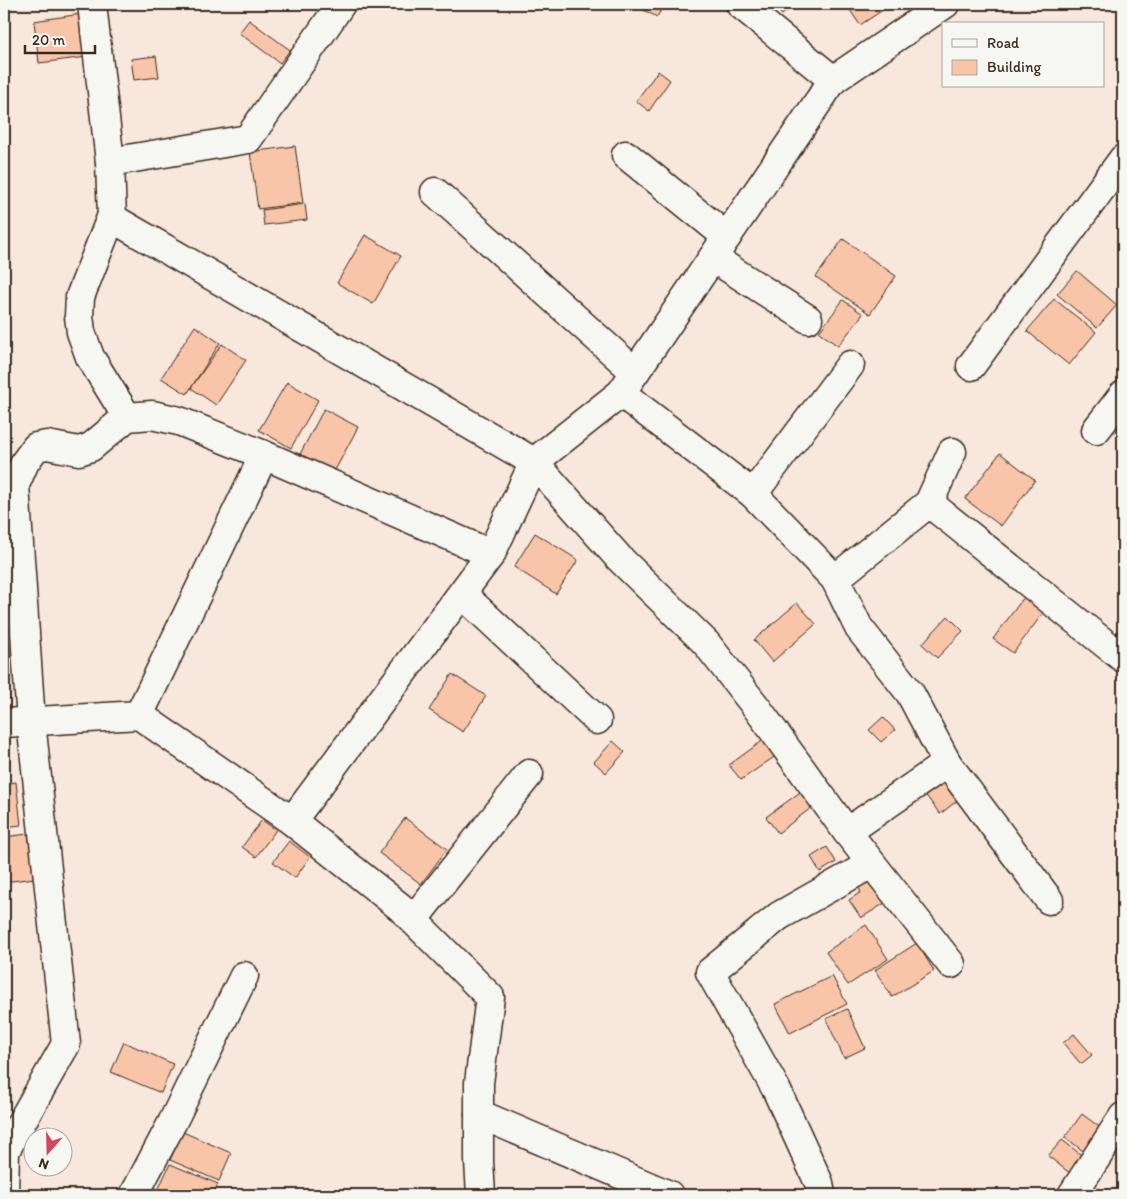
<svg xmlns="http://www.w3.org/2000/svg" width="1127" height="1199" font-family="Itim,sans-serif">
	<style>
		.building { fill: #f9c5a9; stroke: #3b2a1e }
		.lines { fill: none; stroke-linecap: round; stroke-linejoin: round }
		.minor-casing { stroke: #3b2a1e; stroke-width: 31 }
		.minor { stroke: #f6f6f2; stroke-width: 28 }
	</style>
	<rect width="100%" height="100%" fill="#f7e7dc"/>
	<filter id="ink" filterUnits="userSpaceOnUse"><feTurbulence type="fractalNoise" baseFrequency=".02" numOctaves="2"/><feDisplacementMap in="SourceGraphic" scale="10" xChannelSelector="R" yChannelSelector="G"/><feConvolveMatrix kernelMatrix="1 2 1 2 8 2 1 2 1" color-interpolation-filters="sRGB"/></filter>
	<g filter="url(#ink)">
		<!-- building -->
		<g class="building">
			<path d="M632 4H664L657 17Z"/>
			<path d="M772 4H794L782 15Z"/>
			<path d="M846 4H888L889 6 860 25Z"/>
			<path d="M81 14 87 57 39 63 34 21Z"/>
			<path d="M249 20 290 50 280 63 239 33Z"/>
			<path d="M156 56 159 77 134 80 131 59Z"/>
			<path d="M658 71 670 80 649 111 636 101Z"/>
			<path d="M295 146 303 203 258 209 250 152Z"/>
			<path d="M305 204 307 220 264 225 262 210Z"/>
			<path d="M365 235 401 256 373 304 337 283Z"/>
			<path d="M843 239 896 276 870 314 816 277Z"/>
			<path d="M1077 271 1117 305 1097 328 1057 294Z"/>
			<path d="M1054 299 1096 332 1069 365 1027 331Z"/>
			<path d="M843 300 863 314 838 346 819 332Z"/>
			<path d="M195 326 220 343 187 394 161 378Z"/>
			<path d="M222 344 246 360 216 405 191 388Z"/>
			<path d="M287 382 318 400 291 448 259 430Z"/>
			<path d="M324 409 358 427 333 474 299 456Z"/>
			<path d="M1000 453 1035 480 1001 526 965 499Z"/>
			<path d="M535 533 578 560 556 594 514 567Z"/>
			<path d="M1030 589 1050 604 1013 653 993 639Z"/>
			<path d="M797 603 816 624 772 662 754 640Z"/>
			<path d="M948 616 963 631 937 658 922 644Z"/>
			<path d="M452 674 486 696 463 732 429 710Z"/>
			<path d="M883 717 895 730 881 742 869 730Z"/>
			<path d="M765 739 777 755 741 780 729 765Z"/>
			<path d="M613 741 625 752 606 773 594 762Z"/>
			<path d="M946 776 962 797 940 814 924 793Z"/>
			<path d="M16 782 21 825 4 827V784Z"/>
			<path d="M803 790 815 805 778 833 766 817Z"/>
			<path d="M405 818 447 849 421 884 379 853Z"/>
			<path d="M262 820 276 830 256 857 242 847Z"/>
			<path d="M28 834 35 878 4 882V837Z"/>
			<path d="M289 841 310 857 295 878 273 862Z"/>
			<path d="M827 847 836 862 820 872 811 857Z"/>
			<path d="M868 876 885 903 861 918 849 900 861 892 855 883Z"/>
			<path d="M866 925 888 959 848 985 826 952Z"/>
			<path d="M917 943 934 971 892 997 875 970Z"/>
			<path d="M832 976 847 1004 790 1033 775 1004Z"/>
			<path d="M847 1009 865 1048 844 1058 826 1019Z"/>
			<path d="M1074 1034 1092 1055 1081 1064 1063 1043Z"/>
			<path d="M124 1042 173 1064 161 1093 111 1072Z"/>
			<path d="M1082 1114 1106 1132 1088 1155 1065 1137Z"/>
			<path d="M183 1132 231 1153 219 1181 170 1160Z"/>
			<path d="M1062 1140 1084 1157 1071 1174 1048 1156Z"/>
			<path d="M170 1164 218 1184 213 1195H170L158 1190Z"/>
		</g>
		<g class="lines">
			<!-- minor casing -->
			<g class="minor-casing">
				<g id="minor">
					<path d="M92 4 110 162 112 218 534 462 619 558 706 643 757 708 847 832"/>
					<path d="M740 4 833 80"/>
					<path d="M626 155 727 237"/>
					<path d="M110 162 248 139 341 4"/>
					<path d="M435 192 635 372"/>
					<path d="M112 215 80 297 79 316 81 332 90 357 127 417"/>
					<path d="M713 258 808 319"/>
					<path d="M971 366 1123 159"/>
					<path d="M621 393 753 494 835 579"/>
					<path d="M1096 430 1123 395"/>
					<path d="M952 452 929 503 835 579 859 628 910 693 947 763 1049 900"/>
					<path d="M753 494 850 365"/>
					<path d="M929 503 1123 658"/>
					<path d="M462 594 597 720"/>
					<path d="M139 715 264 455"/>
					<path d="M4 723 139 715 292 821 400 907 490 997 479 1083V1161L481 1195"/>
					<path d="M947 763 847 832 951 964"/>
					<path d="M292 821 491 554 534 462 621 393 833 80 945 4"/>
					<path d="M413 920 529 774"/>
					<path d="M479 1114 669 1195"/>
					<path d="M4 1195 5 1151 66 1044 31 722 15 485 25 462 36 447 47 445 79 451 91 447 127 417 152 415 179 421 264 455 491 554"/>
					<path d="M134 1195 172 1123 244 976"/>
					<path d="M821 1195 819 1183 776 1089 710 972 779 916 871 864"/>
					<path d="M1072 1195 1123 1117"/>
				</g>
			</g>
			<!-- minor -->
			<use href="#minor" class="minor"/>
		</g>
	</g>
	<!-- margin -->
	<rect width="1127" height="1199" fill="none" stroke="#f6f6f2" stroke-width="20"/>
	<rect x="10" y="10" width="1107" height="1179" fill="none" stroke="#3b2a1e" stroke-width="2" filter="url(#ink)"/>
	<!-- legend -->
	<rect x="942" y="22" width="162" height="65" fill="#f6f6f2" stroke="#aba49d"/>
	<rect x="952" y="39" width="25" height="8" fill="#f6f6f2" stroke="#aba49d"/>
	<text x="987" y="48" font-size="15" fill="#3b2a1e">Road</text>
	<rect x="952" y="60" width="25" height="15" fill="#f9c5a9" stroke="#aba49d"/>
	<text x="987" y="72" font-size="15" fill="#3b2a1e">Building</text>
	<!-- north arrow -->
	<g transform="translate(48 1152) rotate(200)"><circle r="24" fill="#f6f6f2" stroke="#aba49d"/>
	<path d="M0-4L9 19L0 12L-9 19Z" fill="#d1495b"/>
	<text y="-8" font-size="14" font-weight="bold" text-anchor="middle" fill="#3b2a1e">N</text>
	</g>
	<!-- scale -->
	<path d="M25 45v8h70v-8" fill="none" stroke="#3b2a1e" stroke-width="2.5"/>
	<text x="32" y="45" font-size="15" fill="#3b2a1e" stroke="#f6f6f2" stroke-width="4" paint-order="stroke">20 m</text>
</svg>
